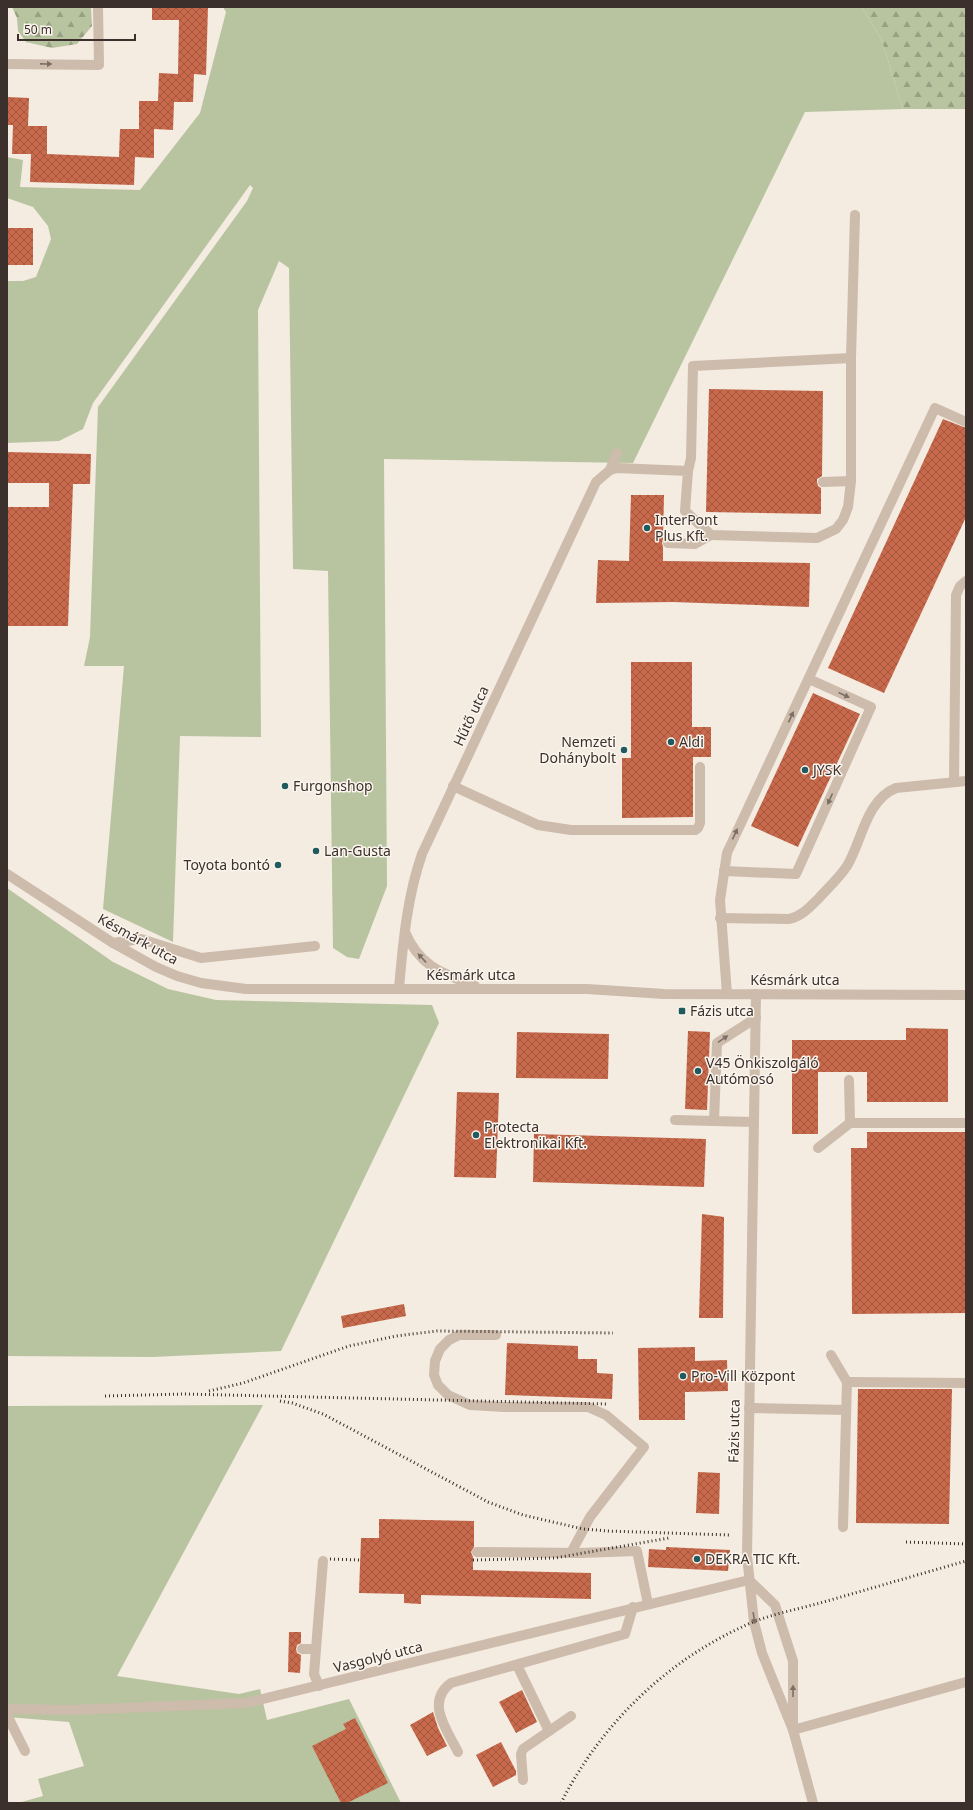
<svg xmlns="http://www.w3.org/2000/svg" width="973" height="1810" font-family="'Noto Sans',sans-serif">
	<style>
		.green { fill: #b8c4a0 }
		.forest { fill: url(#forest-firs) }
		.building { fill: url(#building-cross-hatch) }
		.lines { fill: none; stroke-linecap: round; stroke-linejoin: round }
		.minor { stroke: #cdbbac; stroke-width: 10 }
		.rail { stroke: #3b302b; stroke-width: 3; stroke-dasharray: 1 3; stroke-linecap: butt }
		.oneway { fill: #7d6f65 }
		.poi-dot { fill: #1f5a5e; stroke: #fbf5ee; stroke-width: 1.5 }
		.labels { text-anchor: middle; stroke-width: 3; stroke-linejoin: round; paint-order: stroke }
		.poi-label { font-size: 14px; fill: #3b302b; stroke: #fbf5ee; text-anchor: start }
		.street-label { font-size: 14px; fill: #3b302b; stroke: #fbf5ee }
	</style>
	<defs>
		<pattern id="forest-firs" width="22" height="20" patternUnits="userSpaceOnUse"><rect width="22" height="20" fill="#b8c4a0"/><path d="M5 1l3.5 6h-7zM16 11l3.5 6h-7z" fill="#97a083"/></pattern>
		<pattern id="building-cross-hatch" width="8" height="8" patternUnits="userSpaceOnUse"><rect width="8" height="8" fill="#c8694b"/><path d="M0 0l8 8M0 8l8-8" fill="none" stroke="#a4573f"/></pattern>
	</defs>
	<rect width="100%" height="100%" fill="#f4ebe1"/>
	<!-- green -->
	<g class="green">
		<path d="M223 7H862L882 41 903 109 805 112 633 463 384 459 387 886 359 959 347 957 333 948 328 571 293 569 289 268 279 261 258 310 261 737 180 736 173 942 103 909 124 666H84L90 637 98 407 247 201 253 188 250 185 93 403 83 429 59 441 7 443V281H23L36 277 51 239 48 226 33 207 7 198V157L23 160 20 187 140 190 200 113 226 12Z"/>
		<path d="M7 888 113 962 168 989 216 1000 432 1005 439 1023 281 1351 152 1357 7 1356Z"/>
		<path d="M263 1405 117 1676 239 1694 260 1689 267 1720 349 1699 401 1803H18L43 1796 38 1779 84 1766 69 1722 7 1717V1406Z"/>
	</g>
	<!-- forest -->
	<g class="forest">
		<path d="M12 7H91L92 26 77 44 52 48 26 42 18 31 17 18Z"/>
		<path d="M862 7H966V109H903L882 41Z"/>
	</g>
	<!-- building -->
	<g class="building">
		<path d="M152 7H208L206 75 194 74 193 102H174L173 130 154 129V158L135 157 134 185 30 182 31 154H12L13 125H7V97L29 98 28 126H47V154L119 157 120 129H139V101H158L159 73 178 74 179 20H152Z"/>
		<rect x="7" y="228" width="26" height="37"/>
		<path d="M709 389 823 391 822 476 817 479V482L818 486 821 488V514L706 512Z"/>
		<path d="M943 419 966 428V517L884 693 828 668Z"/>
		<path d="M7 452 91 454 90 484H73L68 626H7V507H49V483H7Z"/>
		<path d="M631 495H664L663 539 662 543 663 547V561L810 563 809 607 673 602 596 603 598 560 629 561Z"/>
		<path d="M631 662H692V727H711V757H693V817L622 818V758H631Z"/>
		<path d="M813 693 860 714 798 847 751 826Z"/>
		<path d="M906 1028 948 1029V1102H867V1072H818V1134H792V1040H906Z"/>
		<path d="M688 1031 710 1032 707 1110 685 1109Z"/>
		<path d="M517 1032 609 1034 608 1079 516 1078Z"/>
		<path d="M457 1092 499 1093 496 1178 454 1177Z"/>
		<path d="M867 1132H966V1313L852 1314 851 1148H867Z"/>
		<path d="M534 1134 706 1139 704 1187 533 1182Z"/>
		<path d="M702 1214 724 1217 723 1318H699Z"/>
		<path d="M404 1304 406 1316 343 1328 341 1316Z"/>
		<path d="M507 1343 578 1346V1359H597V1373L613 1374 612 1399 505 1395Z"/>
		<path d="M695 1347V1361L727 1360 728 1391 685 1392V1420H639L638 1348Z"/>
		<path d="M858 1389H952L949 1524 856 1523Z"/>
		<path d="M698 1472 720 1473 719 1514 696 1513Z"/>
		<path d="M379 1519 474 1521V1547L471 1552 473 1557V1570L591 1573V1599L421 1595V1604L404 1603V1594L359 1593 361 1538H379Z"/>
		<path d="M666 1547 730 1550 728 1571 648 1567 649 1549 666 1550Z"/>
		<path d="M289 1632H301V1643L297 1645 296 1649 297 1653 301 1655 300 1673 288 1672Z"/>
		<path d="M522 1690 537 1722 516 1733 499 1702Z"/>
		<path d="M433 1712 438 1728 447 1746 427 1756 410 1725Z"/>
		<path d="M355 1718 388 1783 347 1803H341L312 1746 346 1729 343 1724Z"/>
		<path d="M501 1742 516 1771V1775L493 1787 476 1755Z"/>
	</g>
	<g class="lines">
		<!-- minor -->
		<g class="minor">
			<path d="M7 64 99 65 98 7"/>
			<path d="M610 470 617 468 688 471 685 511 711 535 817 538 836 529 843 520 848 507 851 481V358L855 215"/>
			<path d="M688 471 691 458 693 366 851 358"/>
			<path d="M823 482 851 481"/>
			<path d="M668 543 695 544 711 535"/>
			<path d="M954 781 956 595 960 586 966 581"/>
			<path d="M453 786 538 825 571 830H695L698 828 700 823V767"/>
			<path d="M724 871 796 874 871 707 809 679"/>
			<path d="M7 874 113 943 156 967 177 976 201 983 246 989H587L664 994 966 995"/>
			<path d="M720 918 789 919C802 916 810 907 819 898 829 887 839 878 847 866 862 841 866 800 896 788L966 781"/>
			<path d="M405 932C420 967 442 973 475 986"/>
			<path d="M113 943 141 939 201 958 315 946"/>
			<path d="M399 988C403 943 407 897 422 854L596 482 610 470 617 453"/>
			<path d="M727 994 720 900 727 853 935 408 966 422"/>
			<path d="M756 994 747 1556 754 1622 762 1653 793 1730 813 1803"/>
			<path d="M849 1080 850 1123"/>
			<path d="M675 1120 714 1121"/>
			<path d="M753 1122 714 1121 717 1043 756 1018"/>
			<path d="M818 1148 850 1123H966"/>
			<path d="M496 1335H459L449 1340 440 1349 435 1361 434 1375 438 1385 448 1395 470 1405 504 1407H588L606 1415 644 1447 590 1517 571 1553"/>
			<path d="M831 1355 847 1382 843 1527"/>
			<path d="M847 1382 966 1383"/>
			<path d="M749 1408 846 1410"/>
			<path d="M477 1552 580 1553 637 1551 648 1604"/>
			<path d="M749 1580 775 1605 793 1661V1724"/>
			<path d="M302 1649H316"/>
			<path d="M517 1665 549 1731"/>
			<path d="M319 1686 314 1674 323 1561"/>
			<path d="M7 1709 71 1710 246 1703 749 1580"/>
			<path d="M7 1715 25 1751"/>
			<path d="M793 1730 966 1682"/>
			<path d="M458 1752C447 1730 425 1702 451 1683L625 1634 633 1607"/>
			<path d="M523 1780 521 1754 523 1749 571 1716"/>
		</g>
		<!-- rail -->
		<g class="rail">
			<path d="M209 1391 243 1383 349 1346 396 1336 437 1331 613 1333"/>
			<path d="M105 1396 184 1394 607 1404"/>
			<path d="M280 1401 292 1403 323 1414 488 1502 523 1515 583 1529 608 1531 729 1535"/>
			<path d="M906 1542 966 1544"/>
			<path d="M330 1559 360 1560"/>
			<path d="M473 1560 555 1558 669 1538"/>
			<path d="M561 1803C600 1726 664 1663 742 1627 766 1615 795 1610 820 1603 869 1589 917 1575 966 1561"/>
		</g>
	</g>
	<!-- one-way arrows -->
	<defs><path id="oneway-solid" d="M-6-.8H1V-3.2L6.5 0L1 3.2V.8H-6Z"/></defs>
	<g class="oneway">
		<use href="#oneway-solid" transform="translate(46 64) rotate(1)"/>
		<use href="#oneway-solid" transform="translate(844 695) rotate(25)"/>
		<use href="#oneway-solid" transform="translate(791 717) rotate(-65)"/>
		<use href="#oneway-solid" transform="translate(830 799) rotate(114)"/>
		<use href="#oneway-solid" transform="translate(735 834) rotate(-65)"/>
		<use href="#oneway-solid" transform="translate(422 958) rotate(-133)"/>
		<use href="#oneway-solid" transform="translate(723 1039) rotate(-34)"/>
		<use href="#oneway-solid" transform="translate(754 1618) rotate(82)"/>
		<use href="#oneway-solid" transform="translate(793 1691) rotate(-90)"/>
	</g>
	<!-- markers -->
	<g class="poi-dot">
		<circle cx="647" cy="528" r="4"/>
		<circle cx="671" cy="742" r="4"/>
		<circle cx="624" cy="750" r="4"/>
		<circle cx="805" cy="770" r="4"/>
		<circle cx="285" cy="786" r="4"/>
		<circle cx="316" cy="851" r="4"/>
		<circle cx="278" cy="865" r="4"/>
		<rect x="678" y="1007" width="8" height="8" rx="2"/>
		<circle cx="698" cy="1071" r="4"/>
		<circle cx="476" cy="1135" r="4"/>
		<circle cx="683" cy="1376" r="4"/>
		<circle cx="697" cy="1559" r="4"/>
	</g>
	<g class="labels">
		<!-- poi labels -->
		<g class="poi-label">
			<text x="655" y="525">InterPont<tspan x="655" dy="16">Plus Kft.</tspan></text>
			<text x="616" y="747" text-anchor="end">Nemzeti<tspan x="616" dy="16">Dohánybolt</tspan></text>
			<text x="679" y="747">Aldi</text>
			<text x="813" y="775">JYSK</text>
			<text x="293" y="791">Furgonshop</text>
			<text x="324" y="856">Lan-Gusta</text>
			<text x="270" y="870" text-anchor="end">Toyota bontó</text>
			<text x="690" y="1016">Fázis utca</text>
			<text x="706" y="1068">V45 Önkiszolgáló<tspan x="706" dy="16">Autómosó</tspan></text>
			<text x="484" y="1132">Protecta<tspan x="484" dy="16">Elektronikai Kft.</tspan></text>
			<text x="691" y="1381">Pro-Vill Központ</text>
			<text x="705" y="1564">DEKRA TIC Kft.</text>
		</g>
		<!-- street labels -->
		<g class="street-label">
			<text transform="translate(471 716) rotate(-65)" y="5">Hűtő utca</text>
			<text transform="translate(138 939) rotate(29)" y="5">Késmárk utca</text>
			<text x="471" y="980">Késmárk utca</text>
			<text x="795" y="985">Késmárk utca</text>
			<text transform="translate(734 1431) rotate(-89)" y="5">Fázis utca</text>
			<text transform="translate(378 1657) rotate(-14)" y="5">Vasgolyó utca</text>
		</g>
	</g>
	<!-- border -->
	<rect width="973" height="1810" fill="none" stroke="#3b302b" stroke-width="16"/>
	<!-- scale -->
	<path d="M18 34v6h117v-6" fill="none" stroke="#3b302b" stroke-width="2"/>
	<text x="24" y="34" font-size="12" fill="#3b302b" stroke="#fbf5ee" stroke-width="3" paint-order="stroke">50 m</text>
</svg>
